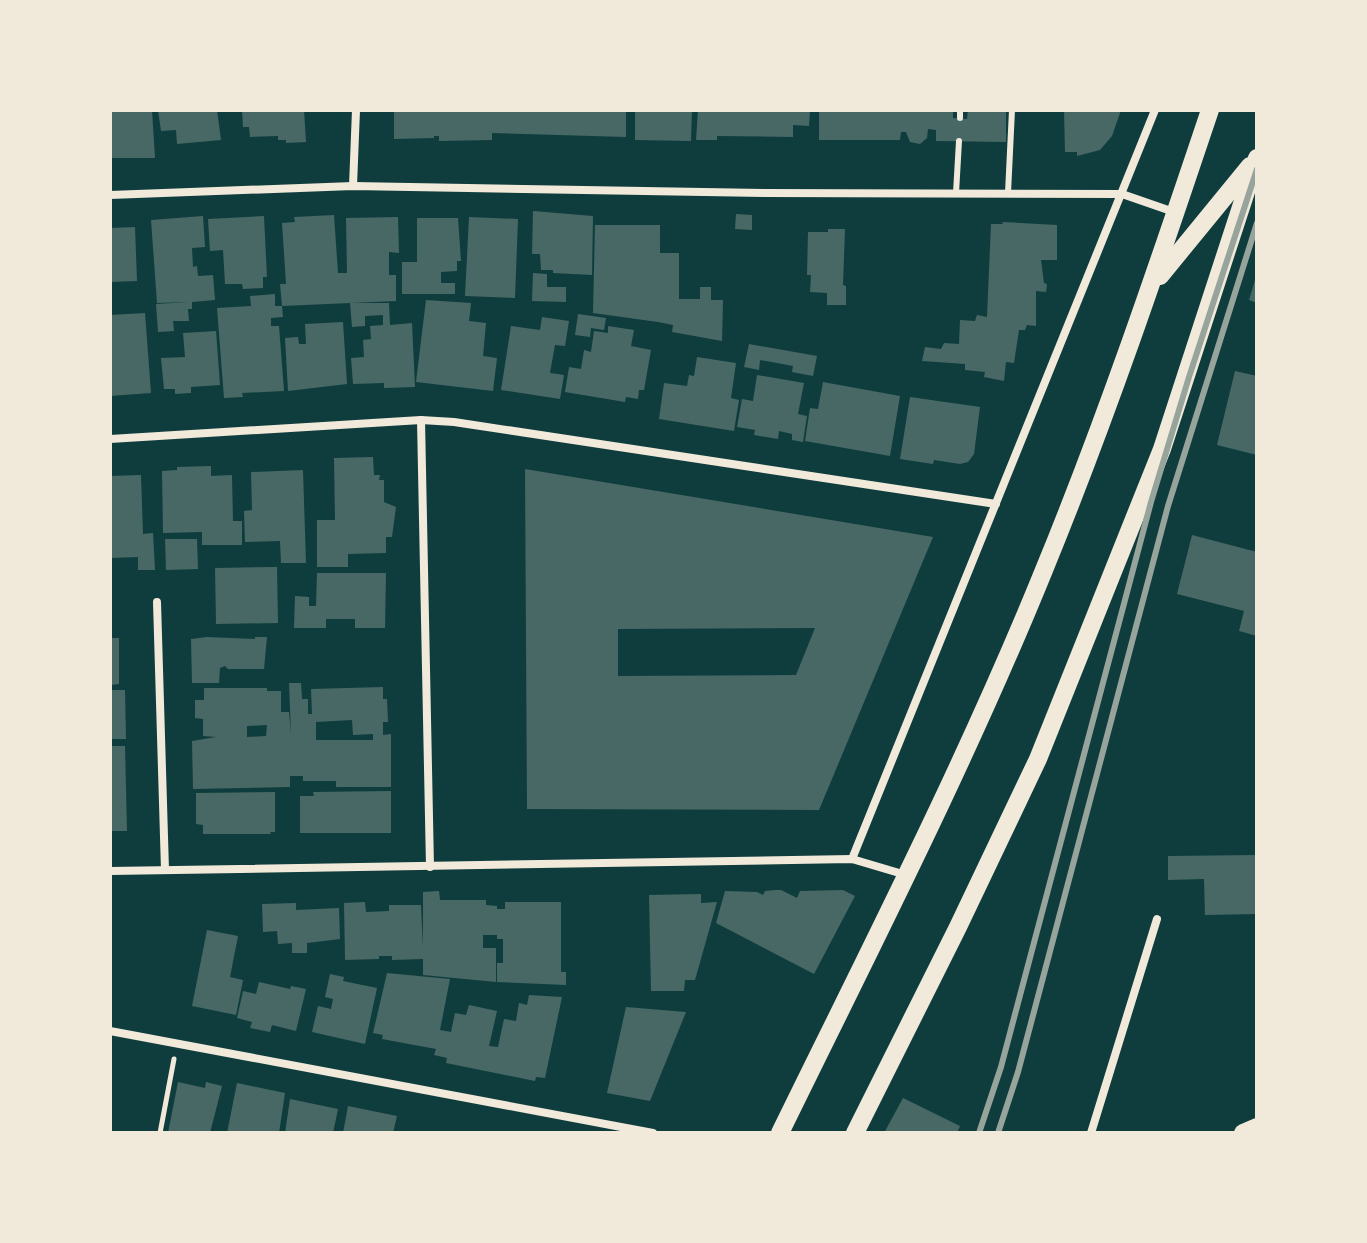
<svg xmlns="http://www.w3.org/2000/svg" width="1367" height="1243" font-family="'Asap Condensed',sans-serif">
	<style>
		.building { fill: #486865; fill-rule: evenodd }
		.lines { fill: none; stroke-linecap: round; stroke-linejoin: round }
		.path { stroke: #f1e9da; stroke-width: 5 }
		.service { stroke: #f1e9da; stroke-width: 6 }
		.minor { stroke: #f1e9da; stroke-width: 8 }
		.primary { stroke: #f1e9da; stroke-width: 18 }
		.rail { stroke: #97a49c; stroke-width: 6 }
	</style>
	<rect width="100%" height="100%" fill="#0f3d3e"/>
	<!-- building -->
	<g class="building">
		<path d="M110 110H152L155 158H110Z"/>
		<path d="M158 110H217L221 140 177 144 176 130 161 131Z"/>
		<path d="M242 110H304L306 142 286 143V140H278V136L250 137 249 127H243Z"/>
		<path d="M394 110H626V137L492 133V140L439 141V136H434V138L394 139Z"/>
		<path d="M635 110H692L691 141 635 140Z"/>
		<path d="M698 110H810L809 126 793 125V137L717 136V140H696Z"/>
		<path d="M819 110H953V118L967 119 968 110H1006V142L936 141V130L928 129 927 138 920 144 910 142 906 132H901L900 140H819Z"/>
		<path d="M1064 110H1121L1112 136 1100 150 1077 156V152H1065Z"/>
		<path d="M533 211 593 216 592 275 553 273V270H541L540 254H532Z"/>
		<path d="M736 214 752 215V230L735 229Z"/>
		<path d="M334 215 338 273H347L346 218 398 217 399 253 389 252V275H396V301L282 306 283 317 271 318V326H279L284 391 242 393 243 397 224 398 217 308 251 306 250 296 275 294V306H282L280 284H286L282 223 295 222 294 217Z"/>
		<path d="M203 216 205 247 192 248 193 267 197 266 198 276 213 275 215 300 192 302V309H188L189 321H173L174 331 158 332 156 304 188 302 157 303 151 220Z"/>
		<path d="M264 216 267 277H263V288L243 289 242 284H225L223 250 210 251 208 219Z"/>
		<path d="M469 217 518 219 515 298 465 296Z"/>
		<path d="M417 218H458L461 261H457V271L441 272V283H455V294H402V262H417Z"/>
		<path d="M1002 222 1057 225V260H1041L1044 283 1047 284 1046 292 1036 291V326L1027 325 1025 330H1019L1014 363 1006 362 1004 381 984 377 985 372 965 370V364L922 361 925 347 941 349 944 343 959 344 960 320 975 321 977 315 987 317 991 224H1003Z"/>
		<path d="M595 225H660V253H679V299H700V287H711V300H723L722 341 672 332 673 325 658 322 593 313Z"/>
		<path d="M135 227 137 281 110 282V228Z"/>
		<path d="M828 229H845L843 285 846 286V305H827V293L810 292 811 275H807L808 232H828Z"/>
		<path d="M533 273 547 274V287H566V302L532 301Z"/>
		<path d="M1256 277H1257V303L1249 300Z"/>
		<path d="M426 300 471 303 469 321 486 323 483 356 497 358 493 391 416 382Z"/>
		<path d="M350 303H389L390 325 412 323 415 387 384 388V383L353 384 351 358 364 357 363 340 371 339 370 326 383 325V315L365 316V326L352 327Z"/>
		<path d="M145 313 151 393 110 396V315Z"/>
		<path d="M578 314 606 318 604 330 591 328 590 337 575 335Z"/>
		<path d="M542 317 569 321 565 346 555 345 550 373 564 375 560 399 501 390 511 326 540 330Z"/>
		<path d="M343 322 347 384 288 391 285 338 298 337 299 344H306L305 324Z"/>
		<path d="M608 326 634 330 631 346 651 350 644 390H639L638 399 626 397 625 402 565 392 569 367 581 369 584 350 591 352 594 331 608 333Z"/>
		<path d="M216 331 220 385 191 387V393L175 394V389H164L161 358 185 357 183 333Z"/>
		<path d="M749 344 817 356 813 376 792 372 793 366 760 360 759 370 744 367Z"/>
		<path d="M697 357 736 363 731 398 739 400 734 431 659 419 664 383 687 386 689 375 694 376Z"/>
		<path d="M1235 371 1257 376V455L1217 445Z"/>
		<path d="M757 375 804 383 798 414 807 416 803 442 792 440V434L779 431 778 439 754 435 755 430 737 427 742 399 753 401Z"/>
		<path d="M823 382 900 396 890 456 805 441 810 408 818 409Z"/>
		<path d="M910 397 980 407 974 454 968 462 960 464 934 460 933 464 900 459Z"/>
		<path d="M373 457 374 475H380L379 480H384V502L396 507 392 537H386V553L348 554V567H317V520H335L334 458Z"/>
		<path d="M211 466V476L232 475 233 521H242V545H202V532L163 533 162 471 177 470V467Z"/>
		<path d="M525 469 933 537 819 810 527 809ZM815 628 796 675 618 676V629Z"/>
		<path d="M303 470 306 563H281L280 541 245 542 244 511 252 510 251 472Z"/>
		<path d="M141 475 143 534 153 533 155 570H138V557L110 558V476Z"/>
		<path d="M1192 535 1257 552V636L1239 631 1244 611 1177 594Z"/>
		<path d="M165 539H197L198 569 166 570Z"/>
		<path d="M277 567 278 623 216 624 215 568Z"/>
		<path d="M317 573H386L385 628H355V619H326V628H294L295 596 309 597V606H316Z"/>
		<path d="M207 637 255 639V637H267L264 669H228L225 666 220 668 219 683H192L191 639Z"/>
		<path d="M110 638H119V684L110 685Z"/>
		<path d="M289 683H301L302 699H308V714H312L311 689 383 687V699H387L388 722H383V735L391 734V787H336V781H303V776H290V787L193 789 192 741 216 737 203 736V719L195 718V700H204V688H267V691H281V712H289L291 734ZM352 720 353 735 373 734V740H316V722ZM267 725 266 736 247 737V726Z"/>
		<path d="M110 690H125L126 739H110Z"/>
		<path d="M110 746H125L127 831H110Z"/>
		<path d="M391 791V833H300V796H314L313 792Z"/>
		<path d="M275 792V832H270L271 834H203V825L196 824V793Z"/>
		<path d="M1257 855V914L1205 915 1204 879 1168 880V856Z"/>
		<path d="M776 890H781L797 898 800 891 843 890 855 896 814 974 716 923 725 891 757 892 763 895 765 891Z"/>
		<path d="M439 891 440 900H486V905L497 906V909H505V902H561V972H566V985L497 982V963H503V939H497V935H483V948H496V982L423 975V959L392 960V956H379V959L345 960 344 903 365 902 366 912 389 911V905H421L423 947V892Z"/>
		<path d="M701 894V903L717 902 695 980H685L684 991H651L649 895Z"/>
		<path d="M296 903V910L339 908 340 939 307 943V953H292V943L278 944 277 931 263 932 262 904Z"/>
		<path d="M207 930 238 936 230 977 243 980 236 1015 192 1006Z"/>
		<path d="M387 973 450 979 440 1030 451 1032 455 1013 466 1015 469 1005 497 1011 489 1046 498 1047 504 1019 516 1021 519 1003 527 1005 529 995 562 997 545 1078 536 1077 535 1081 446 1063 447 1058 434 1055 436 1049 382 1039 383 1035 373 1033Z"/>
		<path d="M330 974 344 977 343 981 377 988 365 1044 312 1032 318 1006 331 1009 333 999 325 997Z"/>
		<path d="M259 982 290 989 291 986 306 989 296 1031 272 1025 270 1032 250 1028 252 1022 237 1018 243 991 256 994Z"/>
		<path d="M626 1007 686 1012 650 1101 607 1093Z"/>
		<path d="M178 1082 205 1088 206 1082 222 1086 210 1133H168Z"/>
		<path d="M237 1083 285 1093 279 1133H227Z"/>
		<path d="M903 1098 960 1126 957 1133H884Z"/>
		<path d="M290 1099 338 1109 333 1133H285Z"/>
		<path d="M348 1106 397 1116 393 1133H343Z"/>
	</g>
	<g class="lines">
		<!-- path -->
		<path class="path" d="M160 1133 174 1059"/>
		<!-- service -->
		<g class="service">
			<path d="M960 118V110"/>
			<path d="M956 193 959 141"/>
			<path d="M1008 193 1012 110"/>
		</g>
		<!-- minor -->
		<g class="minor">
			<path d="M353 186 356 110"/>
			<path d="M110 195 353 186 765 193 1122 194 1174 212"/>
			<path d="M421 420 430 867"/>
			<path d="M110 439 421 420 454 422 996 504"/>
			<path d="M157 602 165 870"/>
			<path d="M852 859 1155 110"/>
			<path d="M110 871 852 859 906 875"/>
			<path d="M110 1031 653 1133"/>
			<path d="M1091 1133 1157 919"/>
		</g>
		<!-- primary -->
		<g class="primary">
			<path d="M1160 276 1250 166"/>
			<path d="M780 1133C871 947 966 762 1044 570 1106 419 1158 265 1210 110"/>
			<path d="M855 1133 958 927 1038 759 1162 449 1257 158"/>
			<path d="M1243 1133 1257 1127"/>
		</g>
		<!-- rail -->
		<g class="rail">
			<path d="M979 1133 1001 1067 1151 502 1189 377 1257 169"/>
			<path d="M998 1133 1018 1072 1168 506 1257 223"/>
		</g>
	</g>
	<!-- border -->
	<rect width="1367" height="1243" fill="none" stroke="#f1e9da" stroke-width="224"/>
</svg>
